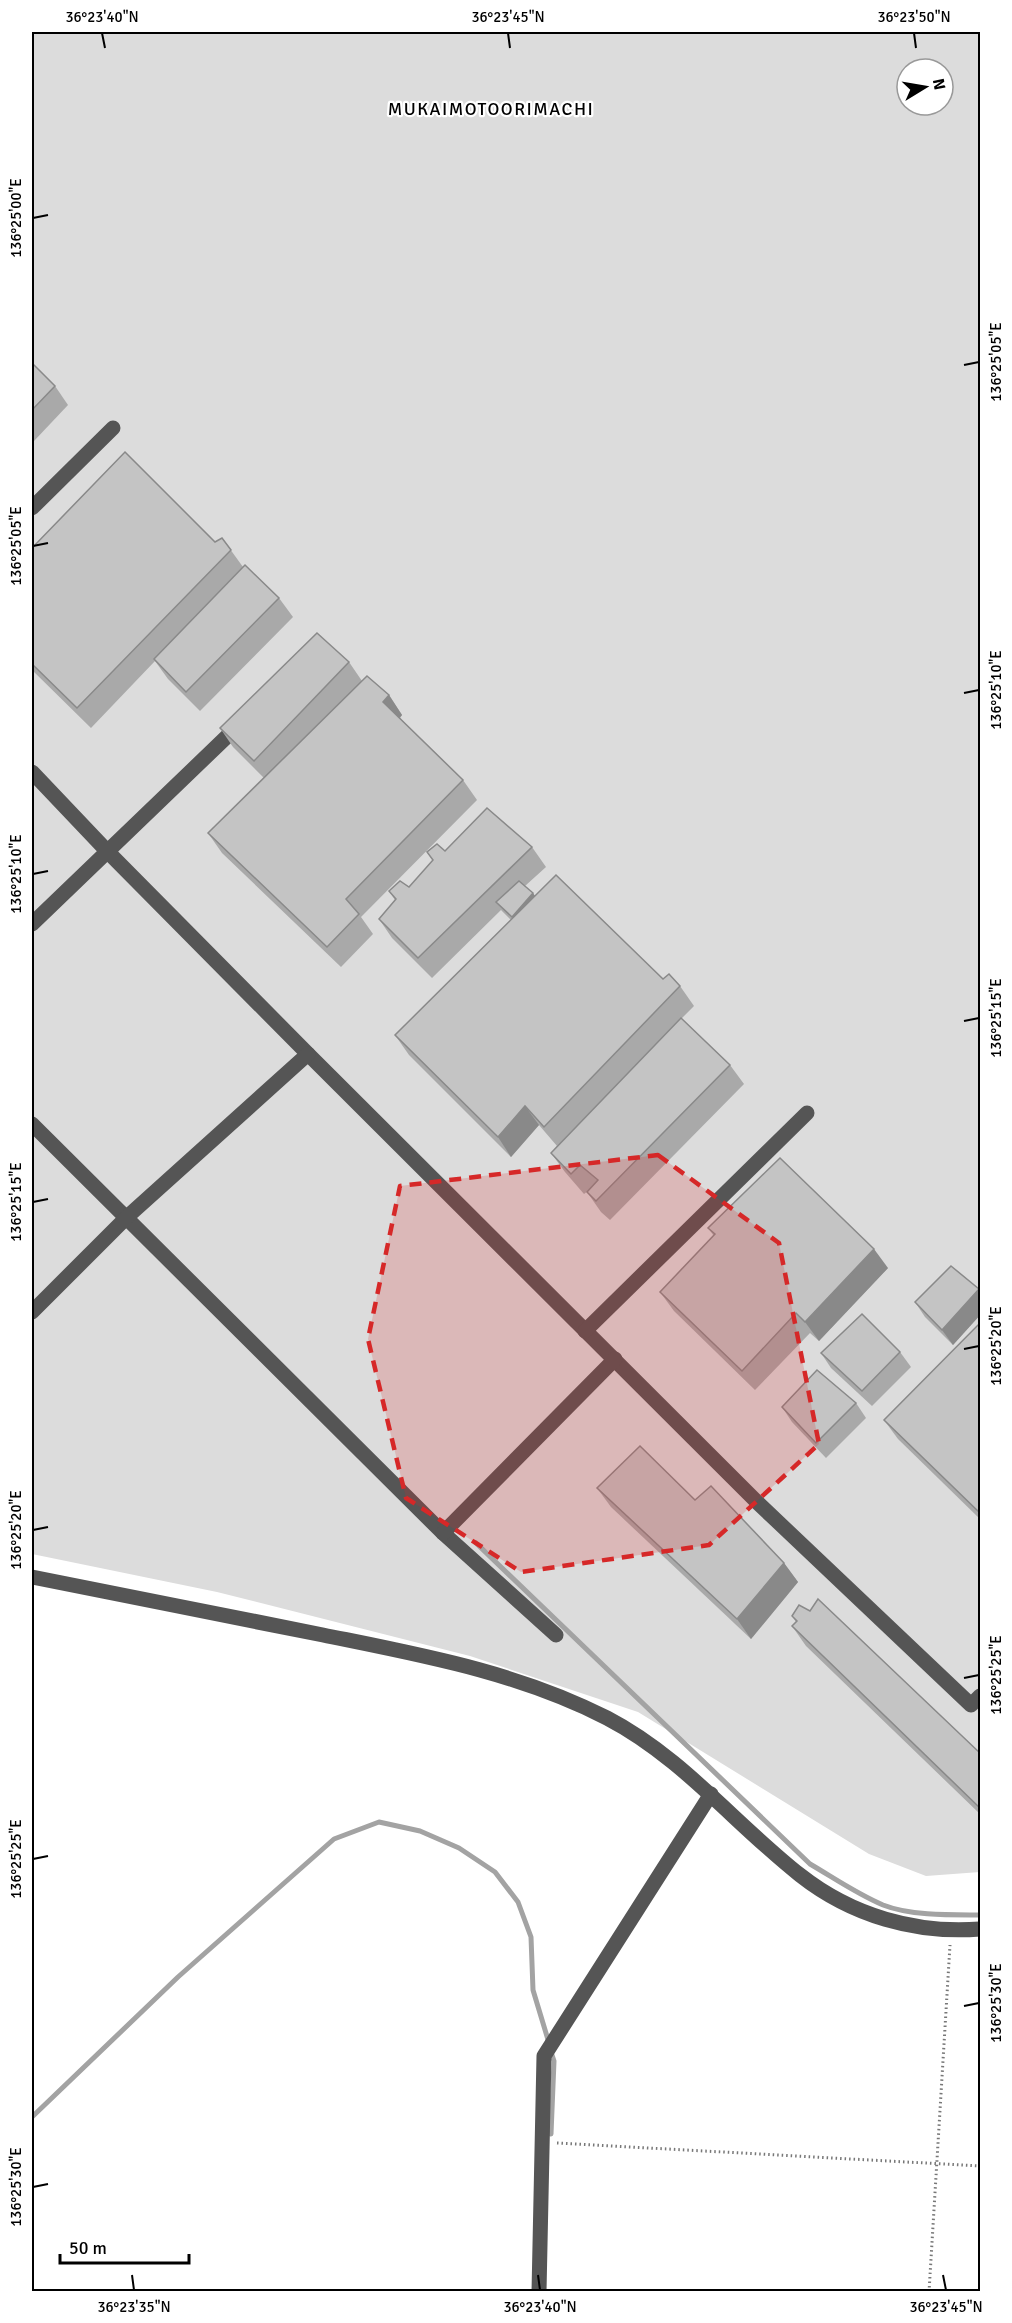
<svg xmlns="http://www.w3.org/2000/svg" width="1012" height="2323" font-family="Signika,sans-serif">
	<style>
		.green { fill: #dcdcdc; fill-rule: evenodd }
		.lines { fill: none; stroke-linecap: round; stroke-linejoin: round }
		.stream { stroke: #a3a3a3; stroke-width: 5 }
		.path { stroke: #777; stroke-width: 3; stroke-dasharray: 1.5 3; stroke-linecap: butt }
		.minor { stroke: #555; stroke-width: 15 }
		.wall { fill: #a9a9a9 }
		.shaded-wall { fill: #898989 }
		.building { fill: #c4c4c4; stroke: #898989; stroke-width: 1.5 }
		.marked { fill: #d62828; fill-opacity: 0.2; stroke: #d62828; stroke-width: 4.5; stroke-dasharray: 12 8; stroke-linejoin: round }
		.ticks { fill: none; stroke: #000; stroke-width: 2 }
		.labels { text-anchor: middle; stroke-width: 4.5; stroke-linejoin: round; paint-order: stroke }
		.quarter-label { font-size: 18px; letter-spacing: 1.5px; fill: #000; stroke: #fff }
		.neatline { fill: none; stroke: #000; stroke-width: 2 }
		.ticks-label { font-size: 15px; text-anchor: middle; fill: #000 }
	</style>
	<rect width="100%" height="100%" fill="#fff"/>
	<!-- green -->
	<path class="green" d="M32 32H980V1872L926 1876 869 1854 638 1712 470 1656 217 1592 32 1554ZM907 69H943V105H907Z"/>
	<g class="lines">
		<!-- stream -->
		<g class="stream">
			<path d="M476 1543 810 1864C834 1878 857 1894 883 1905 911 1916 951 1915 980 1915"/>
			<path d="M551 2052 554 2061 551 2134"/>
			<path d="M32 2117 178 1977 334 1839 379 1822 420 1831 459 1848 495 1872 518 1902 531 1937 533 1990 549 2043"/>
		</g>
		<!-- path -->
		<g class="path">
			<path d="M557 2143 980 2166"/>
			<path d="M929 2292 950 1945"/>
		</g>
		<!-- minor -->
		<g class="minor">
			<path d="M32 508 113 428"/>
			<path d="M32 772 107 851 308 1054 758 1503 971 1705 980 1696"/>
			<path d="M32 924 241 723"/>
			<path d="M32 1124 443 1533 556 1635"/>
			<path d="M32 1312 127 1217 308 1054"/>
			<path d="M585 1331 807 1113"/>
			<path d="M443 1533 615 1359"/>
			<path d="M32 1577C129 1596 226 1616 323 1635 421 1655 517 1672 607 1718 682 1757 735 1824 800 1875 852 1916 916 1934 980 1929"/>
			<path d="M539 2292 544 2056 711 1794"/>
		</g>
	</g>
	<!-- wall -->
	<g class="wall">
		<path d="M32 363 55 386 68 405 34 441 32 439Z"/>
		<path d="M222 538 243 567 279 598 293 617 200 711 168 679 155 661 91 728 32 670V548L215 542Z"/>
		<path d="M349 662 362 681 389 695 402 715 400 718 463 780 477 800 361 917 373 934 341 967 222 853 208 833 264 778 233 747 220 728Z"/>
		<path d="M532 847 546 867 525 886 535 896 663 979 680 986 694 1006 681 1019 730 1065 744 1084 610 1220 601 1212 587 1192 590 1189 584 1194 565 1172 551 1153 557 1146 539 1125 511 1157 409 1055 395 1035 511 920 501 910 432 978 392 938 379 919 395 900 389 891 409 887 433 861 427 852Z"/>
		<path d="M708 1228 888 1268 819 1341 810 1333 755 1390 674 1311 660 1292 714 1236Z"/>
		<path d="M979 1289 981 1291V1314L953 1345 925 1317 915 1302Z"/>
		<path d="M981 1322V1520L898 1439 884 1420Z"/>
		<path d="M900 1352 911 1367 872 1406 831 1368 821 1353Z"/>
		<path d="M856 1403 866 1418 826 1458 792 1422 782 1407Z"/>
		<path d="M597 1488 695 1500 784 1563 798 1582 751 1639 611 1507Z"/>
		<path d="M792 1616 981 1754V1815L806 1646 792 1626 796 1622Z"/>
	</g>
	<!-- shaded-wall -->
	<g class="shaded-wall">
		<path d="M389 695 402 715 397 721 383 702Z"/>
		<path d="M533 893 540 903 519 927 512 917Z"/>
		<path d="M525 1106 539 1125 511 1157 498 1137Z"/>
		<path d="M874 1249 888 1268 819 1341 805 1322Z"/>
		<path d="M979 1289 981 1291V1314L953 1345 942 1330Z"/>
		<path d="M784 1563 798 1582 751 1639 737 1619Z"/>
	</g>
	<!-- building -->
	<g class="building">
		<path d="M32 363 55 386 32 410Z"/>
		<path d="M125 452 215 542 222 538 231 550 77 708 32 664V548Z"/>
		<path d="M245 565 279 598 186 692 154 659Z"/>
		<path d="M317 633 349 662 254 761 220 728Z"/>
		<path d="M367 676 389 695 383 702 463 780 346 899 359 914 327 947 208 833Z"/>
		<path d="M487 808 532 847 418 958 379 919 396 899 389 891 400 881 409 887 433 860 427 852 437 844 445 851Z"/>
		<path d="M556 875 663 979 669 974 680 986 544 1127 525 1106 498 1137 395 1035Z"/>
		<path d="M519 881 533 893 512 917 496 902Z"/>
		<path d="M681 1018 730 1065 596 1201 587 1192 598 1180 580 1165 571 1174 551 1153Z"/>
		<path d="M780 1158 874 1249 805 1322 796 1313 742 1371 660 1292 715 1234 708 1228Z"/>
		<path d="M951 1266 979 1289 942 1330 915 1302Z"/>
		<path d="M862 1314 900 1352 862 1391 821 1353Z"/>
		<path d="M981 1322V1514L884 1420Z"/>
		<path d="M817 1370 856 1403 816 1443 782 1407Z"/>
		<path d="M640 1446 695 1500 711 1486 784 1563 737 1619 597 1488Z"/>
		<path d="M818 1599 981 1754V1809L792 1626 797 1621 792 1616 799 1605 810 1611Z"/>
	</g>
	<!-- marked area -->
	<path class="marked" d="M658 1155 779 1243 819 1444 709 1545 521 1572 406 1498 368 1339 400 1186Z"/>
	<!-- ticks -->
	<path class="ticks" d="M102 33 105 48M508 33 510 48M914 33 916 48M33 218 48 215M964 365 979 362M33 546 48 543M964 693 979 690M33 874 48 871M964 1021 979 1018M33 1202 48 1199M964 1349 979 1346M33 1530 48 1527M964 1678 979 1675M33 1859 48 1856M964 2006 979 2003M33 2187 48 2184M132 2275 134 2290M538 2275 540 2290M943 2275 946 2290"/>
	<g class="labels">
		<!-- quarter labels -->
		<g class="quarter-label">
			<text x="491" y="115">MUKAIMOTOORIMACHI</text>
		</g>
	</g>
	<!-- border -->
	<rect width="1012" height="2323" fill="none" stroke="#ffffff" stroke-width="66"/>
	<!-- north arrow -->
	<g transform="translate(925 87) rotate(79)"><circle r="28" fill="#ffffff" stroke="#999999" stroke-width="1.5"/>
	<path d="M0-4.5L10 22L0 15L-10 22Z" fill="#000000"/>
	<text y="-9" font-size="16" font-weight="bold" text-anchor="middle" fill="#000000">N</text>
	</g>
	<!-- scale -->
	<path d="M60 2254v9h129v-9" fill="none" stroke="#000000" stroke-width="3"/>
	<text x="69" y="2254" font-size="18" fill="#000000" stroke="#ffffff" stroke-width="4.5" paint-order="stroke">50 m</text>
	<rect x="33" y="33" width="946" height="2257" class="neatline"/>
	<g class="ticks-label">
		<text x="102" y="22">36°23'40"N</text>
		<text x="508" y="22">36°23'45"N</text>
		<text x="914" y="22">36°23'50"N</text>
		<text transform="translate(16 218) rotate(-90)" y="5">136°25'00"E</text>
		<text transform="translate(996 362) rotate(-90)" y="5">136°25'05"E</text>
		<text transform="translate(16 546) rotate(-90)" y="5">136°25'05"E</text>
		<text transform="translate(996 690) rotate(-90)" y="5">136°25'10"E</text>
		<text transform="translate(16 874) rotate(-90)" y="5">136°25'10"E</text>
		<text transform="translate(996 1018) rotate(-90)" y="5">136°25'15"E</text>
		<text transform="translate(16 1202) rotate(-90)" y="5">136°25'15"E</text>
		<text transform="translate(996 1346) rotate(-90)" y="5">136°25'20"E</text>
		<text transform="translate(16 1530) rotate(-90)" y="5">136°25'20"E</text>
		<text transform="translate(996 1675) rotate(-90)" y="5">136°25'25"E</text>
		<text transform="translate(16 1859) rotate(-90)" y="5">136°25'25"E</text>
		<text transform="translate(996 2003) rotate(-90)" y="5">136°25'30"E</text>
		<text transform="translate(16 2187) rotate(-90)" y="5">136°25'30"E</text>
		<text x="134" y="2312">36°23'35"N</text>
		<text x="540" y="2312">36°23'40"N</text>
		<text x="946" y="2312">36°23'45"N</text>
	</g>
</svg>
